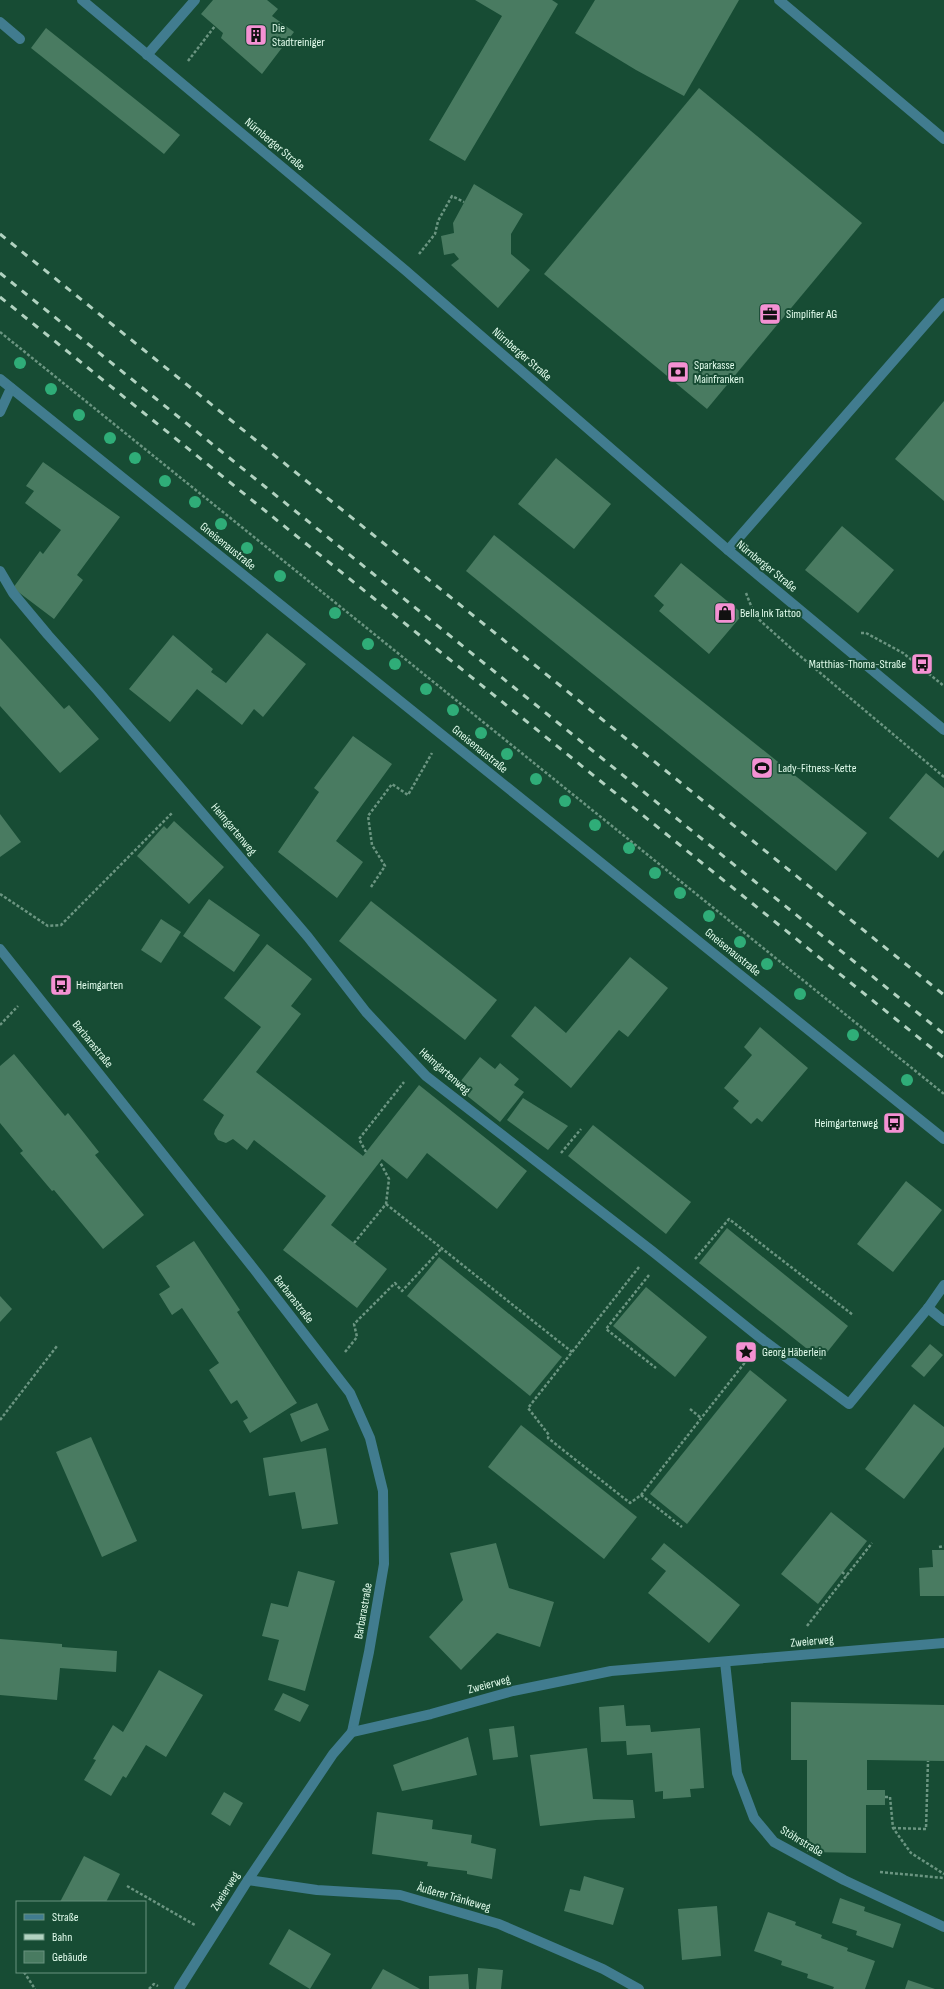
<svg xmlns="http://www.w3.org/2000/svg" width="944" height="1989" font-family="'Sofia Sans Condensed',sans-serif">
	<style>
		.building { fill: #497b61 }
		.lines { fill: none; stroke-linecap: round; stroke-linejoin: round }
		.path { stroke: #6b9581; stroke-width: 2.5; stroke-dasharray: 3 2; stroke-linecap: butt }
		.minor { stroke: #417c8f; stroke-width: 10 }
		.rail { stroke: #b1d2c0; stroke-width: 3; stroke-dasharray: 7 7; stroke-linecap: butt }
		.tree { fill: #2fad78 }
		.labels { text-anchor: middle; stroke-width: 4; stroke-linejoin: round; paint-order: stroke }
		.poi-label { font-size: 12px; fill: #e1fcec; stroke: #174c34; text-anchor: start }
		.street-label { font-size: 12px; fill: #e1fcec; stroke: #174c34 }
	</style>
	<rect width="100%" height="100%" fill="#174c34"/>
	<!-- building -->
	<g class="building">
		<path d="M213 0H267L278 9 272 16 294 32 262 74 221 38 223 33 201 14Z"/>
		<path d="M475 0H552L558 4 465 161 429 140 502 16Z"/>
		<path d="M595 0H739L684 96 636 70 575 33Z"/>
		<path d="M46 28 180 135 164 154 31 48Z"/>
		<path d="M699 88 862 223 707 409 544 274Z"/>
		<path d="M474 184 523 214 511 234V254L530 270 498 308 451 265 459 259 454 253 444 255 441 236 454 233 453 223Z"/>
		<path d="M944 401V501L895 459Z"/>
		<path d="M556 458 611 504 574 549 518 504Z"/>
		<path d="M43 462 120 517 77 575 83 580 54 619 13 588 40 551 43 554 61 530 25 503 34 491 26 486Z"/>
		<path d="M842 526 894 570 858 613 805 570Z"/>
		<path d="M494 535 867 833 836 871 466 571Z"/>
		<path d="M681 563 743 614 709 654 659 611 664 605 654 596Z"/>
		<path d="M267 633 306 664 263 717 254 709 242 725 197 689 170 722 129 689 173 635 213 669 211 672 226 683Z"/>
		<path d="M0 638 64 709 69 705 99 739 60 773 0 706Z"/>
		<path d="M353 736 392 764 336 841 363 862 337 898 278 852 319 792 314 788Z"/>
		<path d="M926 773 944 788V850L938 858 889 818Z"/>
		<path d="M0 814 21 842 0 857Z"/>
		<path d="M174 821 224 867 189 904 137 856 164 826 167 829Z"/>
		<path d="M209 899 260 935 234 972 183 936Z"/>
		<path d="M371 901 497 1000 465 1040 339 941Z"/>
		<path d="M161 919 181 932 161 963 141 950Z"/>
		<path d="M267 944 312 979 291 1006 301 1014 256 1072 363 1156 419 1085 527 1171 497 1209 427 1153 407 1179 382 1159 331 1225 387 1269 357 1308 283 1250 326 1196 254 1140 247 1150 233 1139 226 1143 218 1140 214 1134 215 1130 224 1115 203 1100 261 1027 224 998Z"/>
		<path d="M630 957 668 988 628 1037 619 1030 571 1088 511 1036 535 1006 566 1033Z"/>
		<path d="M760 1027 808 1068 762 1122 757 1118 751 1124 733 1108 739 1101 724 1088 752 1055 744 1047Z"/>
		<path d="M14 1054 65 1116 68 1113 84 1133 99 1152 95 1155 144 1215 103 1249 54 1190 52 1191 20 1153 23 1151 0 1123V1066Z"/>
		<path d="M480 1057 495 1069 500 1063 519 1079 514 1085 524 1092 500 1122 456 1087Z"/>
		<path d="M523 1098 568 1126 548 1150 507 1120Z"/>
		<path d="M593 1125 691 1202 666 1234 568 1156Z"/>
		<path d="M906 1181 942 1210 893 1272 857 1244Z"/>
		<path d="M727 1228 848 1326 821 1360 699 1263Z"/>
		<path d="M194 1241 240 1310 237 1312 297 1403 250 1433 243 1421 248 1418 237 1400 231 1404 209 1370 219 1363 182 1308 172 1315 159 1294 170 1287 156 1266Z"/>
		<path d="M439 1257 562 1357 530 1396 407 1296Z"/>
		<path d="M646 1287 707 1337 675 1377 613 1326Z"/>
		<path d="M0 1296 12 1309 0 1322Z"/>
		<path d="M930 1344 943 1355 924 1377 911 1366Z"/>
		<path d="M750 1370 787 1400 687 1524 650 1494Z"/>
		<path d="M317 1403 329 1430 301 1442 290 1414Z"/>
		<path d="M914 1404 944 1427V1447L904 1499 865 1469Z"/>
		<path d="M521 1425 637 1517 604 1559 488 1467Z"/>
		<path d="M91 1437 137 1541 102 1557 56 1452Z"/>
		<path d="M326 1448 338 1524 302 1529 295 1492 269 1496 263 1458Z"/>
		<path d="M831 1512 867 1541 818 1604 781 1574Z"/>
		<path d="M496 1543 509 1588 554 1602 540 1647 497 1633 461 1670 429 1637 463 1600 450 1553Z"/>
		<path d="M664 1543 740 1605 709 1643 648 1593 666 1571 651 1559Z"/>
		<path d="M932 1550H944V1596H920L919 1568 933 1567Z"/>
		<path d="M298 1571 335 1581 305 1691 268 1680 279 1640 262 1636 271 1603 288 1607Z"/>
		<path d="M0 1639 62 1644V1647L117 1651 116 1672 60 1668 57 1700 0 1695Z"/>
		<path d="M159 1670 203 1695 166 1757 146 1745 126 1778 123 1776 111 1796 84 1780 96 1760 93 1759 113 1725 123 1732Z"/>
		<path d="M283 1693 309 1705 300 1722 274 1710Z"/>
		<path d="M791 1702 944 1705V1761L867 1760V1790H885V1805H866V1853L807 1852V1760H791Z"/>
		<path d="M624 1705 626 1726 650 1725 651 1732 700 1728 704 1788 690 1789 691 1797 663 1799V1791L655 1792 652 1753 627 1755 626 1741 601 1742 599 1707Z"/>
		<path d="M514 1726 518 1757 493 1760 489 1729Z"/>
		<path d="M468 1737 477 1775 402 1791 393 1765Z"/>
		<path d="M587 1748 593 1799 633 1800 635 1818 596 1820 540 1826 530 1755Z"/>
		<path d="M224 1792 243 1803 230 1826 211 1814Z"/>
		<path d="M377 1812 433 1820 432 1829 472 1835 471 1843 496 1849 492 1879 467 1874V1871L427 1866 428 1862 372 1854Z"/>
		<path d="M84 1856 120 1874 106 1902H60Z"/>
		<path d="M584 1876 624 1888 613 1925 564 1911 570 1889 580 1891Z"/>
		<path d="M840 1898 865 1907 864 1911 901 1924 893 1948 856 1935 857 1931 832 1923Z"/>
		<path d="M717 1906 721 1956 682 1960 678 1909Z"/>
		<path d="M768 1912 796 1922 795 1925 822 1935 821 1938 848 1948 847 1951 875 1961 865 1989H833L834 1987 807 1978 808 1974 781 1965 782 1961 754 1951Z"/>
		<path d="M289 1929 331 1954 310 1989 269 1964Z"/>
		<path d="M478 1968 503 1970 501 1989H476Z"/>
		<path d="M383 1969 420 1989H371Z"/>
		<path d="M468 1974 469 1989H429V1976Z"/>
		<path d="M908 1980 935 1989H905Z"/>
	</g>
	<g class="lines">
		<!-- path -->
		<g class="path">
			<path d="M188 61 215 26"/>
			<path d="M419 254 435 234 438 221 452 196 464 202"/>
			<path d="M0 332 944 1094"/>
			<path d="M746 593 755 616 793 650 944 777"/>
			<path d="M861 633H866L903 653 944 686"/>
			<path d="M371 887 385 866 372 845 368 816 392 784 408 795 432 753"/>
			<path d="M0 894 48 926 61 925 173 812"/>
			<path d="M0 1025 18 1006"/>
			<path d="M366 1152 359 1139 404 1082"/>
			<path d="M561 1153 581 1129"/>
			<path d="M386 1204 572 1352"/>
			<path d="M354 1243 386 1204 389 1179 380 1162"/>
			<path d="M695 1259 729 1219 853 1315"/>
			<path d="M639 1267 528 1408 549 1435 548 1438 630 1503 641 1495 750 1356"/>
			<path d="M649 1275 606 1329 656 1368"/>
			<path d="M345 1352 357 1337 354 1324 395 1283 402 1291 442 1248"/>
			<path d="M690 1409 701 1418"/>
			<path d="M0 1420 57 1346"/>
			<path d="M641 1495 682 1527"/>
			<path d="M939 1547 944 1546"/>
			<path d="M842 1572 847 1576"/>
			<path d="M807 1626 872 1543"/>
			<path d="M885 1797H890L893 1828 911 1853 944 1874"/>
			<path d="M893 1828 926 1829 928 1761"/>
			<path d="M880 1872 944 1878"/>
			<path d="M127 1886 195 1925"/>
			<path d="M24 1972 35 1989"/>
			<path d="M149 1989 154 1984 158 1986"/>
		</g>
		<!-- minor -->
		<g class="minor">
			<path d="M82 0 405 270 728 550 944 730"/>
			<path d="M779 0 944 139"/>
			<path d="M0 22 20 39"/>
			<path d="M147 55 195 0"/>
			<path d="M0 379 944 1139"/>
			<path d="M0 412 11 388"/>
			<path d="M728 550 944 303"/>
			<path d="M0 571 13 593 48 635 98 691 308 937 366 1012 426 1076 652 1251 763 1340 849 1404 928 1308 944 1285"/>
			<path d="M0 949 254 1269 350 1393 370 1438 383 1491 384 1564 369 1652 352 1732"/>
			<path d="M928 1308 944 1321"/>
			<path d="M725 1662 737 1773 754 1818 774 1842 844 1880 944 1927"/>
			<path d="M248 1880 317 1890 400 1895 499 1924 603 1969 639 1989"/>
			<path d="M179 1989 248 1880 333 1754 352 1732 431 1714 513 1691 611 1671 944 1643"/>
		</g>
		<!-- rail -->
		<g class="rail">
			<path d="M0 234 944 995"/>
			<path d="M0 273 944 1034"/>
			<path d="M0 297 944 1058"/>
		</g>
	</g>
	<!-- trees -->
	<g class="tree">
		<circle cx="20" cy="363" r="6"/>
		<circle cx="51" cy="389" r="6"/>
		<circle cx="79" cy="415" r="6"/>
		<circle cx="110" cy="438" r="6"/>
		<circle cx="135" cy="458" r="6"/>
		<circle cx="165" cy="481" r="6"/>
		<circle cx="195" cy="502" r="6"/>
		<circle cx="221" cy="524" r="6"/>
		<circle cx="247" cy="548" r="6"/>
		<circle cx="280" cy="576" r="6"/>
		<circle cx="335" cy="613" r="6"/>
		<circle cx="368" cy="644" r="6"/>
		<circle cx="395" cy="664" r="6"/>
		<circle cx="426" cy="689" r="6"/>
		<circle cx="453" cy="710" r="6"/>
		<circle cx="481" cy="733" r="6"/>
		<circle cx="507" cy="754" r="6"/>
		<circle cx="536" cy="779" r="6"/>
		<circle cx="565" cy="801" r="6"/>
		<circle cx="595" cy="825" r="6"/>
		<circle cx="629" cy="848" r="6"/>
		<circle cx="655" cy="873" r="6"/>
		<circle cx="680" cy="893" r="6"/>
		<circle cx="709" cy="916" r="6"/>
		<circle cx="740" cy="942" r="6"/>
		<circle cx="767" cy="964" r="6"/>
		<circle cx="800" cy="994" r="6"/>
		<circle cx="853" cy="1035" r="6"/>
		<circle cx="907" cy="1080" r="6"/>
	</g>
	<!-- icons -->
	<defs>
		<g id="building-square" transform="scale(1.15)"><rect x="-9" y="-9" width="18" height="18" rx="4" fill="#f491d3" stroke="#174c34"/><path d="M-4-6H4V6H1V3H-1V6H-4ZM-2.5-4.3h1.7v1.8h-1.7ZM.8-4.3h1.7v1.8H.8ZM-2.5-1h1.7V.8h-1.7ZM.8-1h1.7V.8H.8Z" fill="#111"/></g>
		<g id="office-square" transform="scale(1.15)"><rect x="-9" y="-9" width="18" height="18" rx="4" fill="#f491d3" stroke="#174c34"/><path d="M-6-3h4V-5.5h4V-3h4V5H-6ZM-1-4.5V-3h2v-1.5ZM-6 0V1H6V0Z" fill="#111"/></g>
		<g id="bank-square" transform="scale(1.15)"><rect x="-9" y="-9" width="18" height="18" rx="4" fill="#f491d3" stroke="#174c34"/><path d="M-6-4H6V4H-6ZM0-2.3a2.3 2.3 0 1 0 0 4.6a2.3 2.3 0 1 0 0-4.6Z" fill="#111"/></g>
		<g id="shop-square" transform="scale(1.15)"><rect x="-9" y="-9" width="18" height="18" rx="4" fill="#f491d3" stroke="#174c34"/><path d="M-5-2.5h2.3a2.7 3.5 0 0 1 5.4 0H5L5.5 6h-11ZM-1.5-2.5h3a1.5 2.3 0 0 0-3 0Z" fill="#111"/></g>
		<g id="bus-square" transform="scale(1.15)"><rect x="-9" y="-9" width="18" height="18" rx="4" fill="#f491d3" stroke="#174c34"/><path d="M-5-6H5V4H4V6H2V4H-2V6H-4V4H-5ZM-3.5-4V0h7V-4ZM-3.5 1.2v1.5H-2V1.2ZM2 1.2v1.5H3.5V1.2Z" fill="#111"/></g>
		<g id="stadium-square" transform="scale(1.15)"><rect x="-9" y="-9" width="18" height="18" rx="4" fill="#f491d3" stroke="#174c34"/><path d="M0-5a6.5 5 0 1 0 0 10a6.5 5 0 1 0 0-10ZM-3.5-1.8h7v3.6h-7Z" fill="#111"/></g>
		<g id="sight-square" transform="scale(1.15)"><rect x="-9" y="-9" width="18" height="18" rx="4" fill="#f491d3" stroke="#174c34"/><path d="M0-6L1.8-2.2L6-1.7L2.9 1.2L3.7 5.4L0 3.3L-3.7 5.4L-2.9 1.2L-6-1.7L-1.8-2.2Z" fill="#111"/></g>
	</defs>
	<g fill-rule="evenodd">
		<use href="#building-square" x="256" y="35"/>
		<use href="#office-square" x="770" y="314"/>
		<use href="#bank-square" x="678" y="372"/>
		<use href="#shop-square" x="725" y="613"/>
		<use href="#bus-square" x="922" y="664"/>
		<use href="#stadium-square" x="762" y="768"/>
		<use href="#bus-square" x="61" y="985"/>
		<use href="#bus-square" x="894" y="1123"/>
		<use href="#sight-square" x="746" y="1352"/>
	</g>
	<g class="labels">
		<!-- poi labels -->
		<g class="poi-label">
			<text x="272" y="32">Die<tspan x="272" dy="14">Stadtreiniger</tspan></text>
			<text x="786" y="318">Simplifier AG</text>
			<text x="694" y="369">Sparkasse<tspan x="694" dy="14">Mainfranken</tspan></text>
			<text x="740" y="617">Bella Ink Tattoo</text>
			<text x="906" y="668" text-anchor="end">Matthias-Thoma-Straße</text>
			<text x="778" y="772">Lady-Fitness-Kette</text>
			<text x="76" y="989">Heimgarten</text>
			<text x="878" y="1127" text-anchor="end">Heimgartenweg</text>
			<text x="762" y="1356">Georg Häberlein</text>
		</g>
		<!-- street labels -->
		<g class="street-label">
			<text transform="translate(275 144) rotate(40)" y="4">Nürnberger Straße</text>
			<text transform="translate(522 354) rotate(41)" y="4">Nürnberger Straße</text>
			<text transform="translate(228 546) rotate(39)" y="4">Gneisenaustraße</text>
			<text transform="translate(767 566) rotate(39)" y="4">Nürnberger Straße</text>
			<text transform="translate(480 749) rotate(39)" y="4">Gneisenaustraße</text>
			<text transform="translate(234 829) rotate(50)" y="4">Heimgartenweg</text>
			<text transform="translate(733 952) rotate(39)" y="4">Gneisenaustraße</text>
			<text transform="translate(93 1044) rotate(51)" y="4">Barbarastraße</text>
			<text transform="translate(445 1071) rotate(41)" y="4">Heimgartenweg</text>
			<text transform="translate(294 1299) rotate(52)" y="4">Barbarastraße</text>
			<text transform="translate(363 1611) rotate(-80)" y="4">Barbarastraße</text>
			<text transform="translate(812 1641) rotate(-5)" y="4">Zweierweg</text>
			<text transform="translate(489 1684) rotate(-15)" y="4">Zweierweg</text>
			<text transform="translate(802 1841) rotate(31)" y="4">Stöhrstraße</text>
			<text transform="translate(225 1891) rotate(-58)" y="4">Zweierweg</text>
			<text transform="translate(454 1897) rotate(16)" y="4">Äußerer Tränkeweg</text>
		</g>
	</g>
	<!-- legend -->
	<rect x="16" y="1901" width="130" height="72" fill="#174c34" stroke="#68927e"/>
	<rect x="24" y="1914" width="20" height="6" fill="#417c8f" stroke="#68927e"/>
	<text x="52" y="1921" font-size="12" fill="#e1fcec">Straße</text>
	<rect x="24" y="1934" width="20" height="6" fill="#b1d2c0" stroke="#68927e"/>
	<text x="52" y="1941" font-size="12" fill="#e1fcec">Bahn</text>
	<rect x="24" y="1951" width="20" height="12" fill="#497b61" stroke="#68927e"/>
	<text x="52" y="1961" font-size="12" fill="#e1fcec">Gebäude</text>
</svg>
